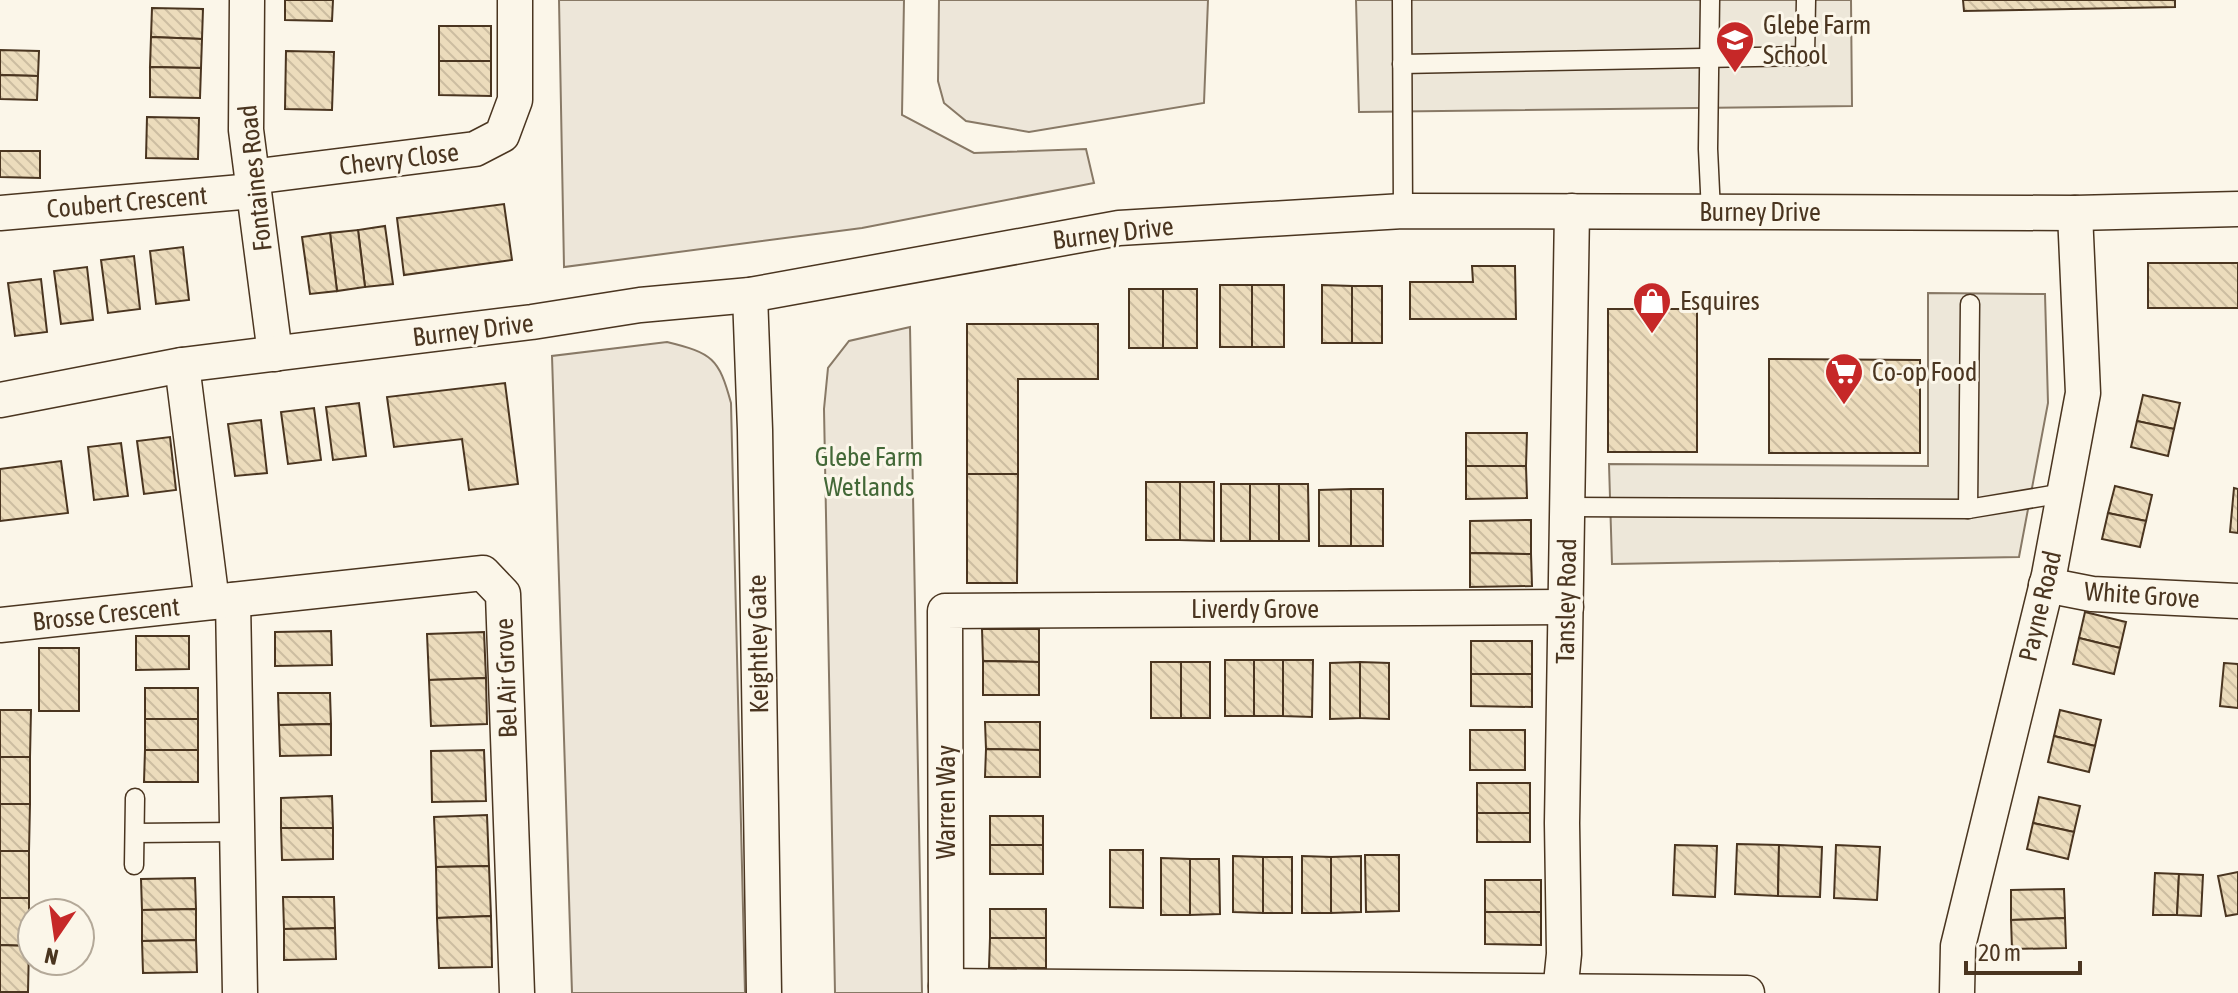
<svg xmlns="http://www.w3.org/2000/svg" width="2238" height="993" font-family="'Asap Condensed',sans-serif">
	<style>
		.park { fill: #ede6d9; stroke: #887966; stroke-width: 2 }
		.parking { fill: #ede7d9; stroke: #887966; stroke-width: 2 }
		.building { fill: url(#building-back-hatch); stroke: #4a3520; stroke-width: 2 }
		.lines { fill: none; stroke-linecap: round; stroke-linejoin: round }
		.lane-casing { stroke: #4a3520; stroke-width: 21 }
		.street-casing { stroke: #4a3520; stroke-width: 37 }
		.lane { stroke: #fbf6e9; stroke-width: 18 }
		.street { stroke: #fbf6e9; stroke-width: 34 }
		.labels { text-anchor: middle; stroke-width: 6; stroke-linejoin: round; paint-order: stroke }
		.poi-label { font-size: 26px; fill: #4a3520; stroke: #fbf6e9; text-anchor: start }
		.street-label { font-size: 26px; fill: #4a3520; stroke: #fbf6e9 }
		.park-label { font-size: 26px; fill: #436837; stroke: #fbf6e9 }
	</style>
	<defs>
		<pattern id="building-back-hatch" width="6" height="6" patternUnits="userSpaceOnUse" patternTransform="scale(2)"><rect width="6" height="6" fill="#ecdcbc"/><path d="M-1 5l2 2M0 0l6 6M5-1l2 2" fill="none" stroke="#ccbda1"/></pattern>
	</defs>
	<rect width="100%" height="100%" fill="#fbf6e9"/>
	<!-- park -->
	<g class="park">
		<path d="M559 0H904L902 115 974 153 1086 149 1094 183 862 228 564 267Z"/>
		<path d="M939 0H1208L1204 103 1029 132 966 121 944 103 938 81Z"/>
		<path d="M910 327 922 993H835L824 409 828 368 849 341Z"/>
		<path d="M667 342C712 353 719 358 731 403L745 993H572L552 356Z"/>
	</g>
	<!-- parking -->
	<g class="parking">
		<path d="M1356 0H1851L1852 106 1359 112Z"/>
		<path d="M1928 293 2045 294 2048 403 2019 557 1612 564 1609 464 1928 466Z"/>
	</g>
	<!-- building -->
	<g class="building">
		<path d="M285 0H333L332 21 285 20Z"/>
		<path d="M1963 0H2175V7L1964 11Z"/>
		<path d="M152 8 203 9 202 39 151 37Z"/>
		<rect x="439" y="26" width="52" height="35"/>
		<path d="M151 37 202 39 201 68 150 67Z"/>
		<path d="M0 50 39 51 38 76 0 75Z"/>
		<path d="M286 51 334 52 332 110 285 109Z"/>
		<path d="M439 61H491V96L439 95Z"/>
		<path d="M150 67 201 68 200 98 150 97Z"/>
		<path d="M0 75 38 76 37 100 0 99Z"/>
		<path d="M147 117 199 118 198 159 146 158Z"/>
		<path d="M0 151H40V178L0 177Z"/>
		<path d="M504 204 512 260 404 275 397 218Z"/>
		<path d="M385 226 393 284 365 287 358 230Z"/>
		<path d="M358 230 365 287 337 291 330 233Z"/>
		<path d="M330 233 337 291 310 294 302 237Z"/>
		<path d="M183 247 189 300 156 304 150 251Z"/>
		<path d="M134 256 140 309 108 313 101 260Z"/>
		<rect x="2148" y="263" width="90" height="45"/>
		<path d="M1472 266H1515L1516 319H1410V282H1473Z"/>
		<path d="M87 267 93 320 61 324 54 271Z"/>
		<path d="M41 279 47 332 15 336 8 283Z"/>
		<rect x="1220" y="285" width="32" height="62"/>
		<rect x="1252" y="285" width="32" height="62"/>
		<path d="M1322 285 1352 286V343H1322Z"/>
		<rect x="1352" y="286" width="30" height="57"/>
		<rect x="1129" y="289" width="34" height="59"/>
		<rect x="1163" y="289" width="34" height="59"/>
		<rect x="1608" y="309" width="89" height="143"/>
		<path d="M967 324H1098V379H1018V474H967Z"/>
		<path d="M1769 359 1920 360V453H1769Z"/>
		<path d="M505 383 518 484 469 490 462 439 394 447 387 397Z"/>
		<path d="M2143 395 2180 403 2174 429 2137 421Z"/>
		<path d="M359 403 366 456 333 460 326 407Z"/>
		<path d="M314 408 321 460 288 464 281 412Z"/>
		<path d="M261 420 267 473 235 476 228 424Z"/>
		<path d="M2137 421 2174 429 2168 456 2131 447Z"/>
		<path d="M1466 433H1527L1526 466H1466Z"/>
		<path d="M170 437 176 490 144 494 137 441Z"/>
		<path d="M121 443 128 496 94 500 88 447Z"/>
		<path d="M61 461 68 513 0 521V469Z"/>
		<path d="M1466 466H1526L1527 498 1466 499Z"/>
		<path d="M967 474H1018L1017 583H967Z"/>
		<rect x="1146" y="482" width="34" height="58"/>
		<path d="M1180 482H1214V541L1180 540Z"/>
		<rect x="1221" y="484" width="29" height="57"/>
		<rect x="1250" y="484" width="29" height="57"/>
		<path d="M1279 484H1308L1309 541H1279Z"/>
		<path d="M2115 486 2152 495 2146 521 2108 513Z"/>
		<path d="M2234 488 2238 489V533L2230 532Z"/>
		<rect x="1351" y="489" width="32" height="57"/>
		<path d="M1351 489V546H1319V490Z"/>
		<path d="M2108 513 2146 521 2140 547 2102 539Z"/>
		<path d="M1531 520V554L1470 553V521Z"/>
		<path d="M1470 553 1531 554 1532 586 1470 587Z"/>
		<path d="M2085 612 2126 622 2120 648 2079 638Z"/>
		<path d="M982 629H1039V662L983 661Z"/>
		<path d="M331 631 332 665 275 666V632Z"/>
		<path d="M484 632 486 678 429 680 427 634Z"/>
		<path d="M136 636H189V669L136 670Z"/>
		<path d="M2079 638 2120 648 2114 674 2073 664Z"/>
		<rect x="1471" y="641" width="61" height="33"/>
		<rect x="39" y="648" width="40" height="63"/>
		<rect x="1225" y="660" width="29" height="56"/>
		<rect x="1254" y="660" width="29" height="56"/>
		<path d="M1283 660H1313L1312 717 1283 716Z"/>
		<path d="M983 661 1039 662V695H983Z"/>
		<rect x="1151" y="662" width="30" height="56"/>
		<rect x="1181" y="662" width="29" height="56"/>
		<path d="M1360 662V718L1330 719V663Z"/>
		<path d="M1360 662 1389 663V719L1360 718Z"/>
		<path d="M2224 663 2238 664V708L2220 706Z"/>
		<path d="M1471 674H1532V707L1471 706Z"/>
		<path d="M486 678 487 724 431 726 429 680Z"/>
		<rect x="145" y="688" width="53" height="31"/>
		<path d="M278 693H330L331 724 279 725Z"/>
		<path d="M0 710H31L30 757H0Z"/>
		<path d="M2060 710 2101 720 2095 746 2054 736Z"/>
		<rect x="145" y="719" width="53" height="31"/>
		<path d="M985 722H1040V750L986 749Z"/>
		<path d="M331 724V755L280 756 279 725Z"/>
		<rect x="1470" y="730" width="55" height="40"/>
		<path d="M2054 736 2095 746 2089 772 2048 762Z"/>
		<path d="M986 749 1040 750V777H985Z"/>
		<path d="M145 750H198V782H144Z"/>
		<path d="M484 750 486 801 432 802 431 751Z"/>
		<rect x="0" y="757" width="30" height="47"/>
		<rect x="1477" y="783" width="53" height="30"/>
		<path d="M332 796 333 828H281V798Z"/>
		<path d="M2039 797 2080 806 2074 832 2033 823Z"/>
		<path d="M0 804H30L29 851H0Z"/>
		<rect x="1477" y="813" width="53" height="29"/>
		<path d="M487 815 489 866 436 867 434 817Z"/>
		<rect x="990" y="816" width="53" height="29"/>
		<path d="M2033 823 2074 832 2068 859 2027 849Z"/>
		<path d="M281 828H333V859L282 860Z"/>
		<path d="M1737 844 1779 845 1778 896 1735 894Z"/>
		<rect x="990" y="845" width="53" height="29"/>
		<path d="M1675 845 1717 846 1715 897 1673 895Z"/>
		<path d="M1779 845 1822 847 1820 897 1778 896Z"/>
		<path d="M1836 845 1880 847 1877 900 1834 898Z"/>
		<path d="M1110 850H1143V908L1110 907Z"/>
		<rect x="0" y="851" width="29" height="47"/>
		<path d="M1365 855H1399V911L1366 912Z"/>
		<path d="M1233 856 1263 857V913L1233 912Z"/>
		<path d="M1302 856 1331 857V913H1302Z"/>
		<path d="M1361 856V912L1331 913V857Z"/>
		<rect x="1263" y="857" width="29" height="56"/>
		<path d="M1161 858 1190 859V915H1161Z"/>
		<path d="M1190 859H1219L1220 914 1190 915Z"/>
		<path d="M489 866 491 916 437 918 436 867Z"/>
		<path d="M2238 872V914L2226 916 2218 876Z"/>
		<path d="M2155 873 2179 874 2177 915H2153Z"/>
		<path d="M2179 874 2203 875 2201 916 2177 915Z"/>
		<path d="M195 878 196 909 142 910 141 879Z"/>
		<rect x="1485" y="880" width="56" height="32"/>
		<path d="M2064 889 2065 918 2011 920V890Z"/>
		<path d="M283 897H334L335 928 284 929Z"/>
		<path d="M0 898H29V946L0 945Z"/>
		<path d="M196 909V940L142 941V910Z"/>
		<rect x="990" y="909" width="56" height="29"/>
		<path d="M1485 912H1541V945L1485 944Z"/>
		<path d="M491 916 492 967 439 968 437 918Z"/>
		<path d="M2065 918 2066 948 2012 949 2011 920Z"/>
		<path d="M335 928 336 959 284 960V929Z"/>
		<path d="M990 938H1046V968H989Z"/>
		<path d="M196 940 197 972 143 973 142 941Z"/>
		<path d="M0 945 29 946 28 992H0Z"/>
	</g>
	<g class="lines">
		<!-- lane casing -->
		<g class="lane-casing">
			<g id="lane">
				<path d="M1402 0 1403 211"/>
				<path d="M1710 0 1708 149 1711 212"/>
				<path d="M1402 64 1805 56 1806 0"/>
				<path d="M1567 507 1968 509 2064 493"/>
				<path d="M1968 509 1970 304"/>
				<path d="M135 833 237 832"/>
				<path d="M134 865 135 798"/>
			</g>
		</g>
		<!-- street casing -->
		<g class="street-casing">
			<g id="street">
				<path d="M247 0 246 130 275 354"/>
				<path d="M252 177 475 149 502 135 515 100V0"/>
				<path d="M0 213 253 191"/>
				<path d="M750 295 755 430 764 993"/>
				<path d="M182 365 212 602"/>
				<path d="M0 400 182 365 532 322 640 305 750 295 1119 228 1403 211 2075 213 2238 209"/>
				<path d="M2046 585 2092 594 2238 601"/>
				<path d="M233 600 240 993"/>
				<path d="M0 625 483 573 503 594 517 993"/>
				<path d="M946 986 1747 993"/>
				<path d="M946 993 945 611 1566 607"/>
				<path d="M1560 993 1564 954 1562 823 1572 211"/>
				<path d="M1957 993 1958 946 2049 575 2083 393 2075 213"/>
			</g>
		</g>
		<!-- lane -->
		<use href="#lane" class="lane"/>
		<!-- street -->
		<use href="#street" class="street"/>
	</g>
	<!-- icons -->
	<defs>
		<g id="school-pin" transform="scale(2)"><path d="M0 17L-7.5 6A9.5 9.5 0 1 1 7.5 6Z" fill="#c62828" stroke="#fbf6e9"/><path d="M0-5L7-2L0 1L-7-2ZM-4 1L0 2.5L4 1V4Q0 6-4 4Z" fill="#fff"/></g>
		<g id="shop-pin" transform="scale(2)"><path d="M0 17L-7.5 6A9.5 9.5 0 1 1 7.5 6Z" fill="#c62828" stroke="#fbf6e9"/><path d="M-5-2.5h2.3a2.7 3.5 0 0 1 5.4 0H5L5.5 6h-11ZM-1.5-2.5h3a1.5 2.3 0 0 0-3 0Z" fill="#fff"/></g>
		<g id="supermarket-pin" transform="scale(2)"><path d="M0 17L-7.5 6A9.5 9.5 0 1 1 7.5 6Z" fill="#c62828" stroke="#fbf6e9"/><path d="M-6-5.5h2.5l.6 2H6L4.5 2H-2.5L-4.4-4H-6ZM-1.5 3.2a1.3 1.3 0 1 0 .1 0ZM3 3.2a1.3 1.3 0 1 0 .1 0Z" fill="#fff"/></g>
	</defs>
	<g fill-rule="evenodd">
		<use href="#school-pin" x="1735" y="40"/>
		<use href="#shop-pin" x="1652" y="301"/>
		<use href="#supermarket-pin" x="1844" y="372"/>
	</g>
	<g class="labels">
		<!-- poi labels -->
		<g class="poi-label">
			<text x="1763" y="34">Glebe Farm<tspan x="1763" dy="30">School</tspan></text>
			<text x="1680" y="310">Esquires</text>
			<text x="1872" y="381">Co-op Food</text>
		</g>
		<!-- street labels -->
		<g class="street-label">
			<text transform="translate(399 159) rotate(-7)" y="9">Chevry Close</text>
			<text transform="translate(255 178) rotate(-96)" y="9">Fontaines Road</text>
			<text transform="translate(127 202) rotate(-5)" y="9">Coubert Crescent</text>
			<text x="1760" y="221">Burney Drive</text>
			<text transform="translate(1113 233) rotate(-7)" y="9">Burney Drive</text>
			<text transform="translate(473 330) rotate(-7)" y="9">Burney Drive</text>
			<text transform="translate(2142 595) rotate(4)" y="9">White Grove</text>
			<text transform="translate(1566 601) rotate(-89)" y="9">Tansley Road</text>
			<text transform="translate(2040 606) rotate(-77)" y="9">Payne Road</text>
			<text x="1255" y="618">Liverdy Grove</text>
			<text transform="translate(106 614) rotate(-6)" y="9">Brosse Crescent</text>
			<text transform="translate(758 644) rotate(-91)" y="9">Keightley Gate</text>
			<text transform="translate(506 678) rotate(-92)" y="9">Bel Air Grove</text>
			<text transform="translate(946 802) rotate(-90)" y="9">Warren Way</text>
		</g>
		<!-- park labels -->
		<g class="park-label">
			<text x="869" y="466">Glebe Farm<tspan x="869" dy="30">Wetlands</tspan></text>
		</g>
	</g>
	<!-- north arrow -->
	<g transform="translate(56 937) rotate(193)"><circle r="38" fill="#fbf6e9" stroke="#b4a999" stroke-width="2"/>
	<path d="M0-6L14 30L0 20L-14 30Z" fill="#c62828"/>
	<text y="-12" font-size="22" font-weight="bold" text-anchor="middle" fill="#4a3520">N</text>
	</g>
	<!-- scale -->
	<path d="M1966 961v12h114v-12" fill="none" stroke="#4a3520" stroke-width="4"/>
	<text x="1978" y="961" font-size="24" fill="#4a3520" stroke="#fbf6e9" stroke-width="6" paint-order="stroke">20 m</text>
</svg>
